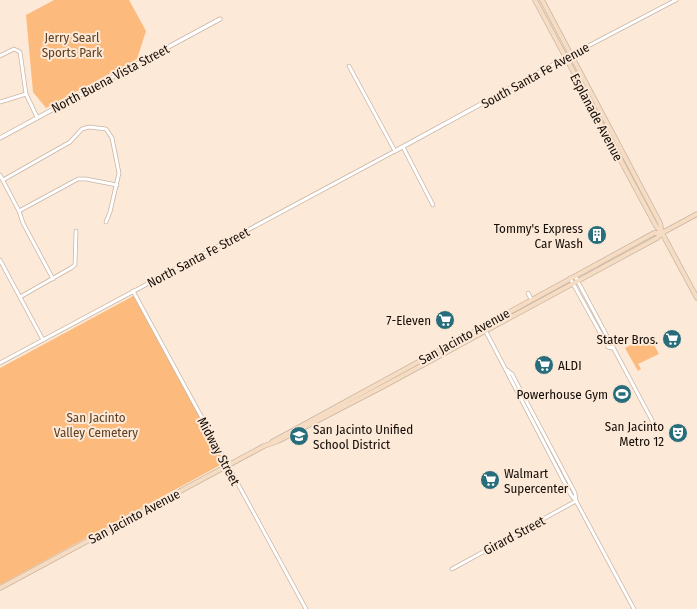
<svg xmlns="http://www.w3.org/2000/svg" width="697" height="609" font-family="'Fira Sans Condensed',sans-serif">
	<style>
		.green { fill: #fcbb7d }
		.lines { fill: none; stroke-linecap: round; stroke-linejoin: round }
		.minor-casing { stroke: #c8b5a4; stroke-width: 4.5 }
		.tertiary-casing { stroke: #c8b5a4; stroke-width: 5 }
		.secondary-casing { stroke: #c8b5a4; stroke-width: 5.5 }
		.minor { stroke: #fff; stroke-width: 3 }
		.tertiary { stroke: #fff; stroke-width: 3.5 }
		.secondary { stroke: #f5dcc2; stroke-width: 4 }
		.labels { text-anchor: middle; stroke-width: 4; stroke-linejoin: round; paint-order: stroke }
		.park-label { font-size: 13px; fill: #604020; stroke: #fde9d8 }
		.street-label { font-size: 13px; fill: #150e08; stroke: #fde9d8 }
		.poi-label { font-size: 13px; fill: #150e08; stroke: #fde9d8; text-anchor: end }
	</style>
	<rect width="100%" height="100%" fill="#fde9d8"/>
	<!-- green -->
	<g class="green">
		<path d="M54 0H129L146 31 137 59 46 108 33 92 26 15Z"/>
		<path d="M135 295 224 463 0 585V368Z"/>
		<path d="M648 336H649L659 354 638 364 641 369 638 371 625 348Z"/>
	</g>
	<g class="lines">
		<!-- minor casing -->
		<g class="minor-casing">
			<g id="minor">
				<path d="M571 55 676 0"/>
				<path d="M0 56 14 49 20 52 26 94 37 117"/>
				<path d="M0 102 26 94"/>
				<path d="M403 147 433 205"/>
				<path d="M0 175 19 211 23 223 53 279"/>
				<path d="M3 180 70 142 82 129 89 127 106 129 112 138 119 173 110 212 106 222"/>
				<path d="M19 211 78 179H86L117 185"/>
				<path d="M0 260 43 340"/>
				<path d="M575 276 655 426"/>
				<path d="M570 278 608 347 612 348"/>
				<path d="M133 291 306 609"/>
				<path d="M528 293 531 299"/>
				<path d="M20 297 71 268 75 265 76 231"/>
				<path d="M483 326 571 495 576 501 634 609"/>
				<path d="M0 363 395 151 349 66"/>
				<path d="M507 370 512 374 575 493 576 501"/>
				<path d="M452 569 576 501"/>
			</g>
		</g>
		<!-- tertiary casing -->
		<g class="tertiary-casing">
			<g id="tertiary">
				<path d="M0 138 220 19"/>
				<path d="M395 151 571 55"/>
			</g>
		</g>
		<!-- secondary casing -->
		<g class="secondary-casing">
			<g id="secondary">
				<path d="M535 0 643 202 656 226 662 233 697 298"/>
				<path d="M542 0 660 223 662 232"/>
				<path d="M272 442 654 233H662"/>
				<path d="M0 588 264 446 278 441 382 387 657 238 662 233 697 214"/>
			</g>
		</g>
		<!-- minor -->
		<use href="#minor" class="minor"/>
		<!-- tertiary -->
		<use href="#tertiary" class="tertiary"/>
		<!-- secondary -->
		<use href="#secondary" class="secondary"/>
	</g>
	<!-- icons -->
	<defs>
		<g id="building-disc" transform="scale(1)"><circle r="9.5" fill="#276d7b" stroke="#fde9d8"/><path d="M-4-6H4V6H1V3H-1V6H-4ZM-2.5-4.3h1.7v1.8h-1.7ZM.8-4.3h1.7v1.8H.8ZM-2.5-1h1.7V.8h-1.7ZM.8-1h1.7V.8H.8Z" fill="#fff"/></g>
		<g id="supermarket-disc" transform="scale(1)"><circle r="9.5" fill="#276d7b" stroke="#fde9d8"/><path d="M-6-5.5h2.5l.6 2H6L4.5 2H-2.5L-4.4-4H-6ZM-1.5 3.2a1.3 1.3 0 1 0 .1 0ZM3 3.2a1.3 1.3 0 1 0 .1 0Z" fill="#fff"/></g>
		<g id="stadium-disc" transform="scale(1)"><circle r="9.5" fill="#276d7b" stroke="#fde9d8"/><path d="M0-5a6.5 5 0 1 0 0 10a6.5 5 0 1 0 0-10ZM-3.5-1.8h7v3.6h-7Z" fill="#fff"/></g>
		<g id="theatre-disc" transform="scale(1)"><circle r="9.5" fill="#276d7b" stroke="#fde9d8"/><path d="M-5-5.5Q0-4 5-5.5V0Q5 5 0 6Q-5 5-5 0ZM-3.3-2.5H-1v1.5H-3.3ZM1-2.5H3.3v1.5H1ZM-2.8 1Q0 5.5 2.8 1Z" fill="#fff"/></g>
		<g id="school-disc" transform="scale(1)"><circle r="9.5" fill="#276d7b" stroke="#fde9d8"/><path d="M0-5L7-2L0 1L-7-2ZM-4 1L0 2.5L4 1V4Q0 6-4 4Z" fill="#fff"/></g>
	</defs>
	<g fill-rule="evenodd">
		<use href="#building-disc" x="597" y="235"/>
		<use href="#supermarket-disc" x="445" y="320"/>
		<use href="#supermarket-disc" x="672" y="339"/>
		<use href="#supermarket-disc" x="544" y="365"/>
		<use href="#stadium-disc" x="622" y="394"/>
		<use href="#theatre-disc" x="678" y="433"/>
		<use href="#school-disc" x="299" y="436"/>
		<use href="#supermarket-disc" x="490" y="480"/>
	</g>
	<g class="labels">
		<!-- park labels -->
		<g class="park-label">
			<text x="72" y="42">Jerry Searl<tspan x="72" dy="15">Sports Park</tspan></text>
			<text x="96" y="422">San Jacinto<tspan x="96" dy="15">Valley Cemetery</tspan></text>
		</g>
		<!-- street labels -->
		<g class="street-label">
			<text transform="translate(535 75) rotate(-29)" y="5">South Santa Fe Avenue</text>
			<text transform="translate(110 78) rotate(-28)" y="5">North Buena Vista Street</text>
			<text transform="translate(597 117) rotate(62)" y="5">Esplanade Avenue</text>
			<text transform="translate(198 257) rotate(-28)" y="5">North Santa Fe Street</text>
			<text transform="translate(464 336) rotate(-29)" y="5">San Jacinto Avenue</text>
			<text transform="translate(219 451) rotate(62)" y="5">Midway Street</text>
			<text transform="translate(134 516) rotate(-28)" y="5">San Jacinto Avenue</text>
			<text transform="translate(514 535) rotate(-28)" y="5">Girard Street</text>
		</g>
		<!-- poi labels -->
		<g class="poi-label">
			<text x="583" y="233">Tommy's Express<tspan x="583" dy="15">Car Wash</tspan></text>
			<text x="431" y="325">7-Eleven</text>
			<text x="658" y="344">Stater Bros.</text>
			<text x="558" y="370" text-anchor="start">ALDI</text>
			<text x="608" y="399">Powerhouse Gym</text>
			<text x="664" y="431">San Jacinto<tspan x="664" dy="15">Metro 12</tspan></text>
			<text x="313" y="434" text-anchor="start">San Jacinto Unified<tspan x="313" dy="15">School District</tspan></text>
			<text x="504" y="478" text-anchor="start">Walmart<tspan x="504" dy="15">Supercenter</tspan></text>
		</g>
	</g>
</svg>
